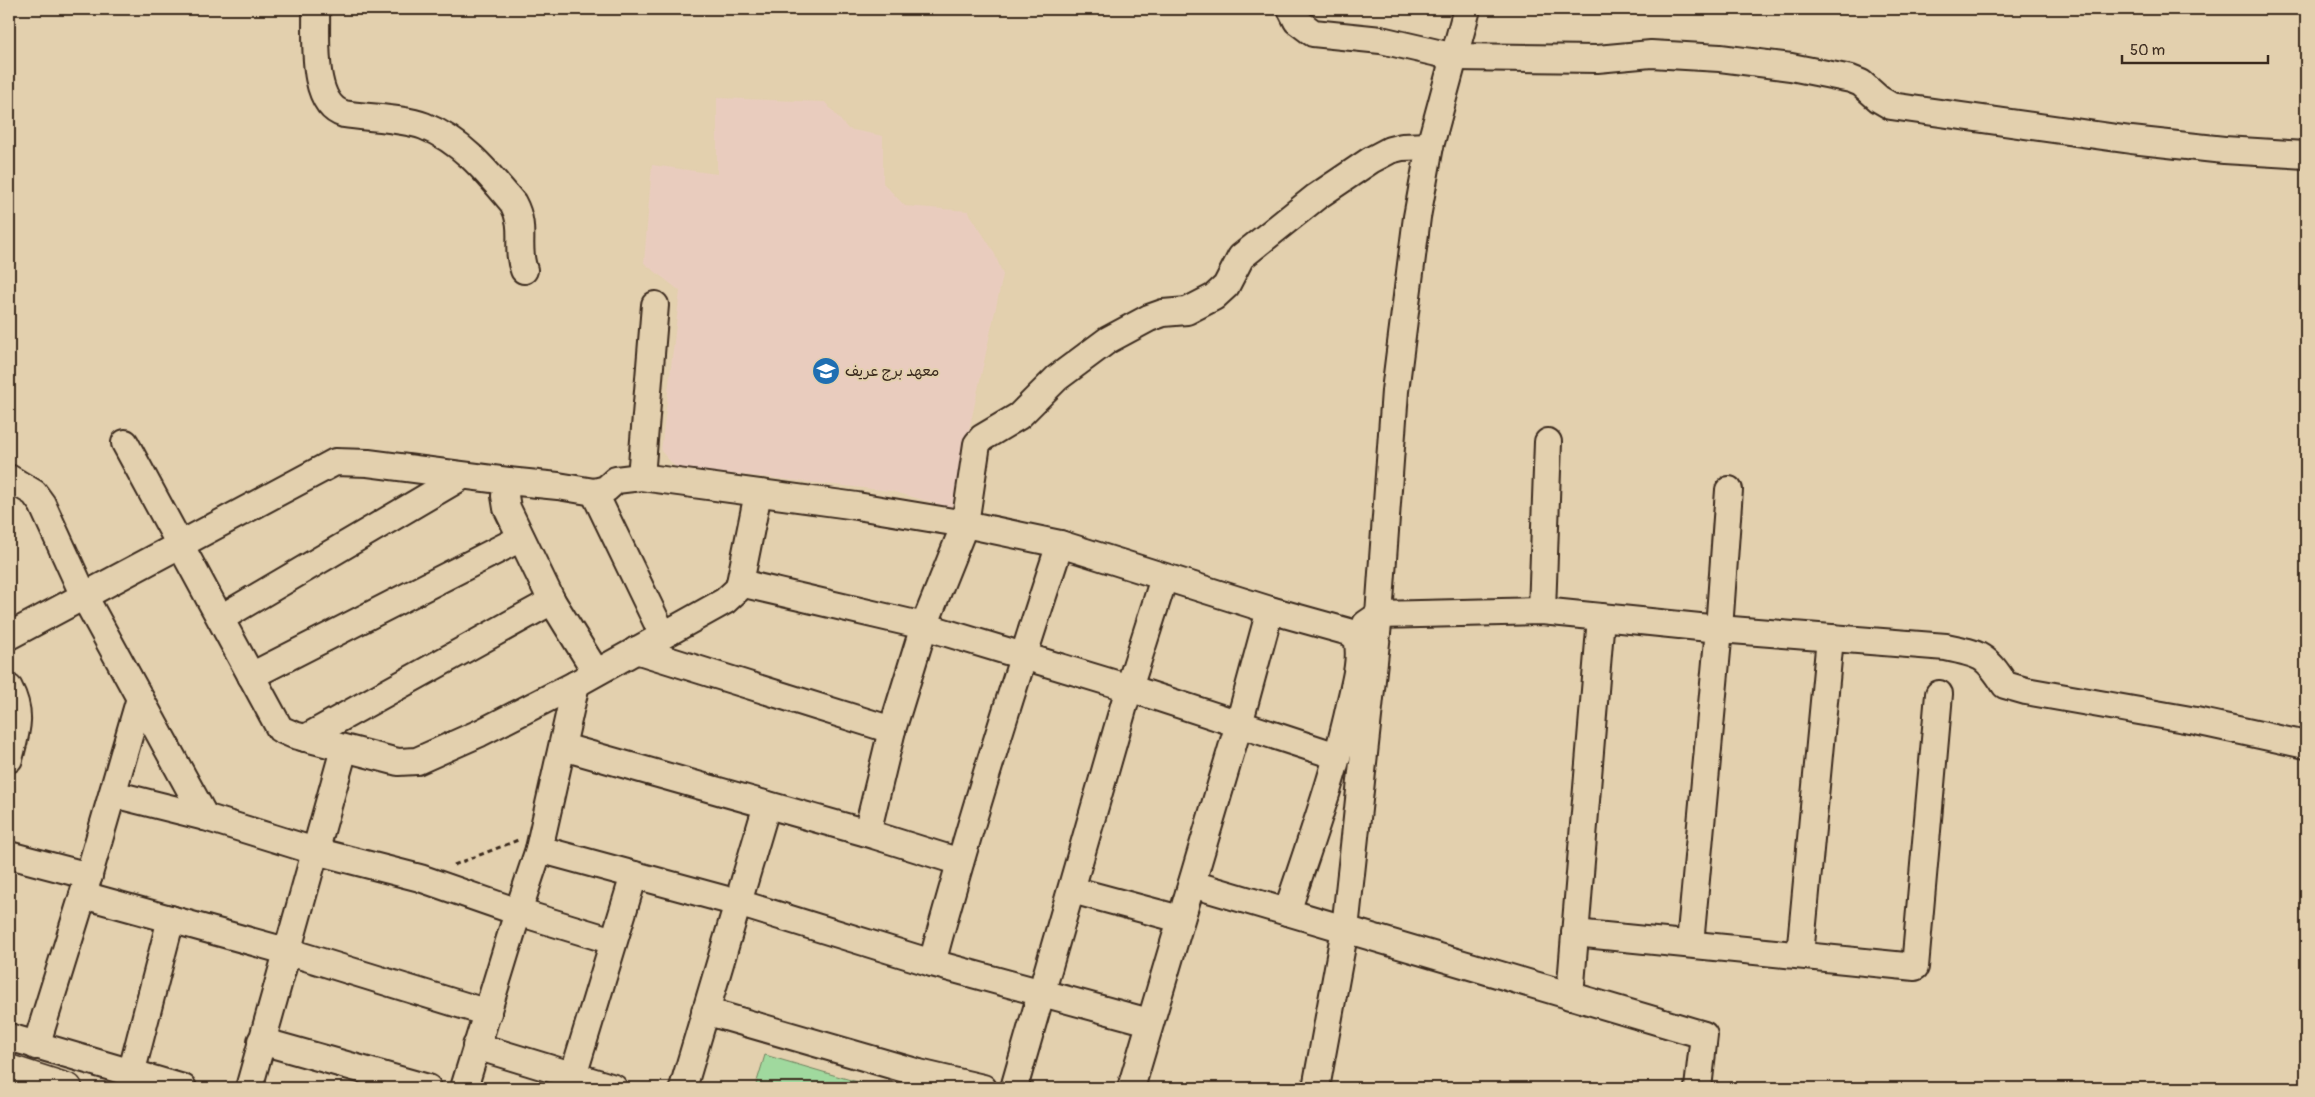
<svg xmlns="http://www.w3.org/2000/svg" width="2315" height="1097" font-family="Pangolin,'Playpen Sans Arabic',sans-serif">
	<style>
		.built { fill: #e9ccbe }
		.green { fill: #a0d99e; stroke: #6e825e }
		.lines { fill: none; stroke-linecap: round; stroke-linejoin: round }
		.minor-casing { stroke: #3b2a1e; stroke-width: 30 }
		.major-casing { stroke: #3b2a1e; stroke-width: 31 }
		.path { stroke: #3b2a1e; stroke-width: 3; stroke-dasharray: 5 4; stroke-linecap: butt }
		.minor { stroke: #e3d0ae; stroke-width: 26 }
		.major { stroke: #e3d0ae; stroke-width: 28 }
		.labels { text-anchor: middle; stroke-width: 4; stroke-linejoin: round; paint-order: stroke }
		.poi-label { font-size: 15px; fill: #3b2a1e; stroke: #e3d0ae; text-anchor: start }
	</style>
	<rect width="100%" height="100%" fill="#e3d0ae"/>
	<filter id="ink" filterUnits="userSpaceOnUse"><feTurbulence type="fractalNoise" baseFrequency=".02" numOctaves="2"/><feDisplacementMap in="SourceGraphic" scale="10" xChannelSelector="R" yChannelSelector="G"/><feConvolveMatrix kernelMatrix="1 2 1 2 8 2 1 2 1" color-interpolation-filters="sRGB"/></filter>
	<g filter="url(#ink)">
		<!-- built -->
		<path class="built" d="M717 98 825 102 848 129 883 136V183L905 206 968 211 994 252 1003 275 952 508 891 491 676 468 661 451 680 291 644 263 652 165 717 174Z"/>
		<!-- green -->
		<path class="green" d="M765 1055 878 1088H755Z"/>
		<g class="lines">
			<!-- minor casing -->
			<g class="minor-casing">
				<g id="minor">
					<path d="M316 9C317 38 310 104 344 114 368 118 403 118 424 126 462 141 487 172 513 203 527 229 515 246 524 270"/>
					<path d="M1291 9 1297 21 1313 33 1381 40 1455 57 1597 59 1651 54 1720 58 1791 67 1851 79 1861 83 1879 99 1891 106 2131 140 2224 150 2306 155"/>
					<path d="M125 443 280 729 294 735 398 762 417 761 480 733 576 684 725 601 738 589 740 583 758 493"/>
					<path d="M641 477 655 305"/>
					<path d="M9 478 34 493 42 504 84 596 205 817"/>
					<path d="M594 492 558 486 508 481 505 496 507 508 552 601 596 672"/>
					<path d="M740 583 924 626 1129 688 1337 756"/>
					<path d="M1542 611 1548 442"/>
					<path d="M221 618 461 477"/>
					<path d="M1366 624 1379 615 1542 611 1719 629 1946 647C1980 654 1986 655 2005 685L2026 691 2196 721 2306 745"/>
					<path d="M663 635 594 492 606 489 616 480 641 477 857 506 965 524 1060 544 1270 610 1349 632C1354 635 1357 638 1358 643 1361 662 1355 682 1351 700 1336 772 1310 842 1287 912"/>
					<path d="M9 636 335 462 368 463 508 481"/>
					<path d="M636 650 892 730"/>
					<path d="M251 676 521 538"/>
					<path d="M9 688C23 714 16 732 9 759"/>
					<path d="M305 738 552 601"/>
					<path d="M563 747 867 833 960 862"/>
					<path d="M113 794 205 817 315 851 420 878 518 912 613 941"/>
					<path d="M867 833 892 730 924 626 965 524 977 444 982 438 1019 416 1057 378 1108 340 1149 318 1163 313 1187 311 1214 297 1226 286 1241 257 1316 197 1371 160 1390 150 1402 147 1430 146"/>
					<path d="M539 849 738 903 932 963 1149 1022"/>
					<path d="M9 855 89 876"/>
					<path d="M1192 884 1704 1035 1698 1088"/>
					<path d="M1072 890 1180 919"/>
					<path d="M83 895 286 951 488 1013"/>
					<path d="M1575 933 1915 967 1939 694"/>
					<path d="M1690 944 1719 629 1729 490"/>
					<path d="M1800 955 1830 638"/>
					<path d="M932 963C970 822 1014 683 1060 544"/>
					<path d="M1570 996 1601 617"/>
					<path d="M705 1011 919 1073 983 1088"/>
					<path d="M9 1037 183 1088"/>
					<path d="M261 1041 428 1088"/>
					<path d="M36 1046 83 895 140 698"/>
					<path d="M476 1046 614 1088"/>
					<path d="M131 1074 171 919"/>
					<path d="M573 1076 634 875"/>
					<path d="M249 1088 344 749"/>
					<path d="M464 1088 518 912 539 849 576 684"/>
					<path d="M683 1088 767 805"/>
					<path d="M1014 1088 1129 688 1164 578"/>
					<path d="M1131 1088 1239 724 1270 610"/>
					<path d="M1316 1088 1345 929 1379 615 1395 391 1417 217 1430 146 1467 9"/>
				</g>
			</g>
			<!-- major casing -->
			<g class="major-casing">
				<path id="major" d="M9 1069 68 1088"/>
			</g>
			<!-- path -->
			<path class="path" d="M454 865 518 840"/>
			<!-- minor -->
			<use href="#minor" class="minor"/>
			<!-- major -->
			<use href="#major" class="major"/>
		</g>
	</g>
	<!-- icons -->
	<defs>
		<g id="school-disc" transform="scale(1.4375)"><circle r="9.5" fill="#1f6fb2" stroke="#e3d0ae"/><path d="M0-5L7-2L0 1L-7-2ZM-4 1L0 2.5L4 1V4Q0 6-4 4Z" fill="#fff"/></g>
	</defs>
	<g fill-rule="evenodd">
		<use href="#school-disc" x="826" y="371"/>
	</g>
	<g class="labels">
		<!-- poi labels -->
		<g class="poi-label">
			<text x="845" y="376">معهد برج عريف</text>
		</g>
	</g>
	<!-- margin -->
	<rect width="2315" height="1097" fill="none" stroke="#e3d0ae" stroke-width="30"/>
	<rect x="15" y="15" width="2285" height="1067" fill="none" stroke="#3b2a1e" stroke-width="2" filter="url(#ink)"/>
	<!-- scale -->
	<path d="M2122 55v8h146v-8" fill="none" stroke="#3b2a1e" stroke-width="2.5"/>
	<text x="2130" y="55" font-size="15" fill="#3b2a1e" stroke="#e3d0ae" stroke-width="4" paint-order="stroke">50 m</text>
</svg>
